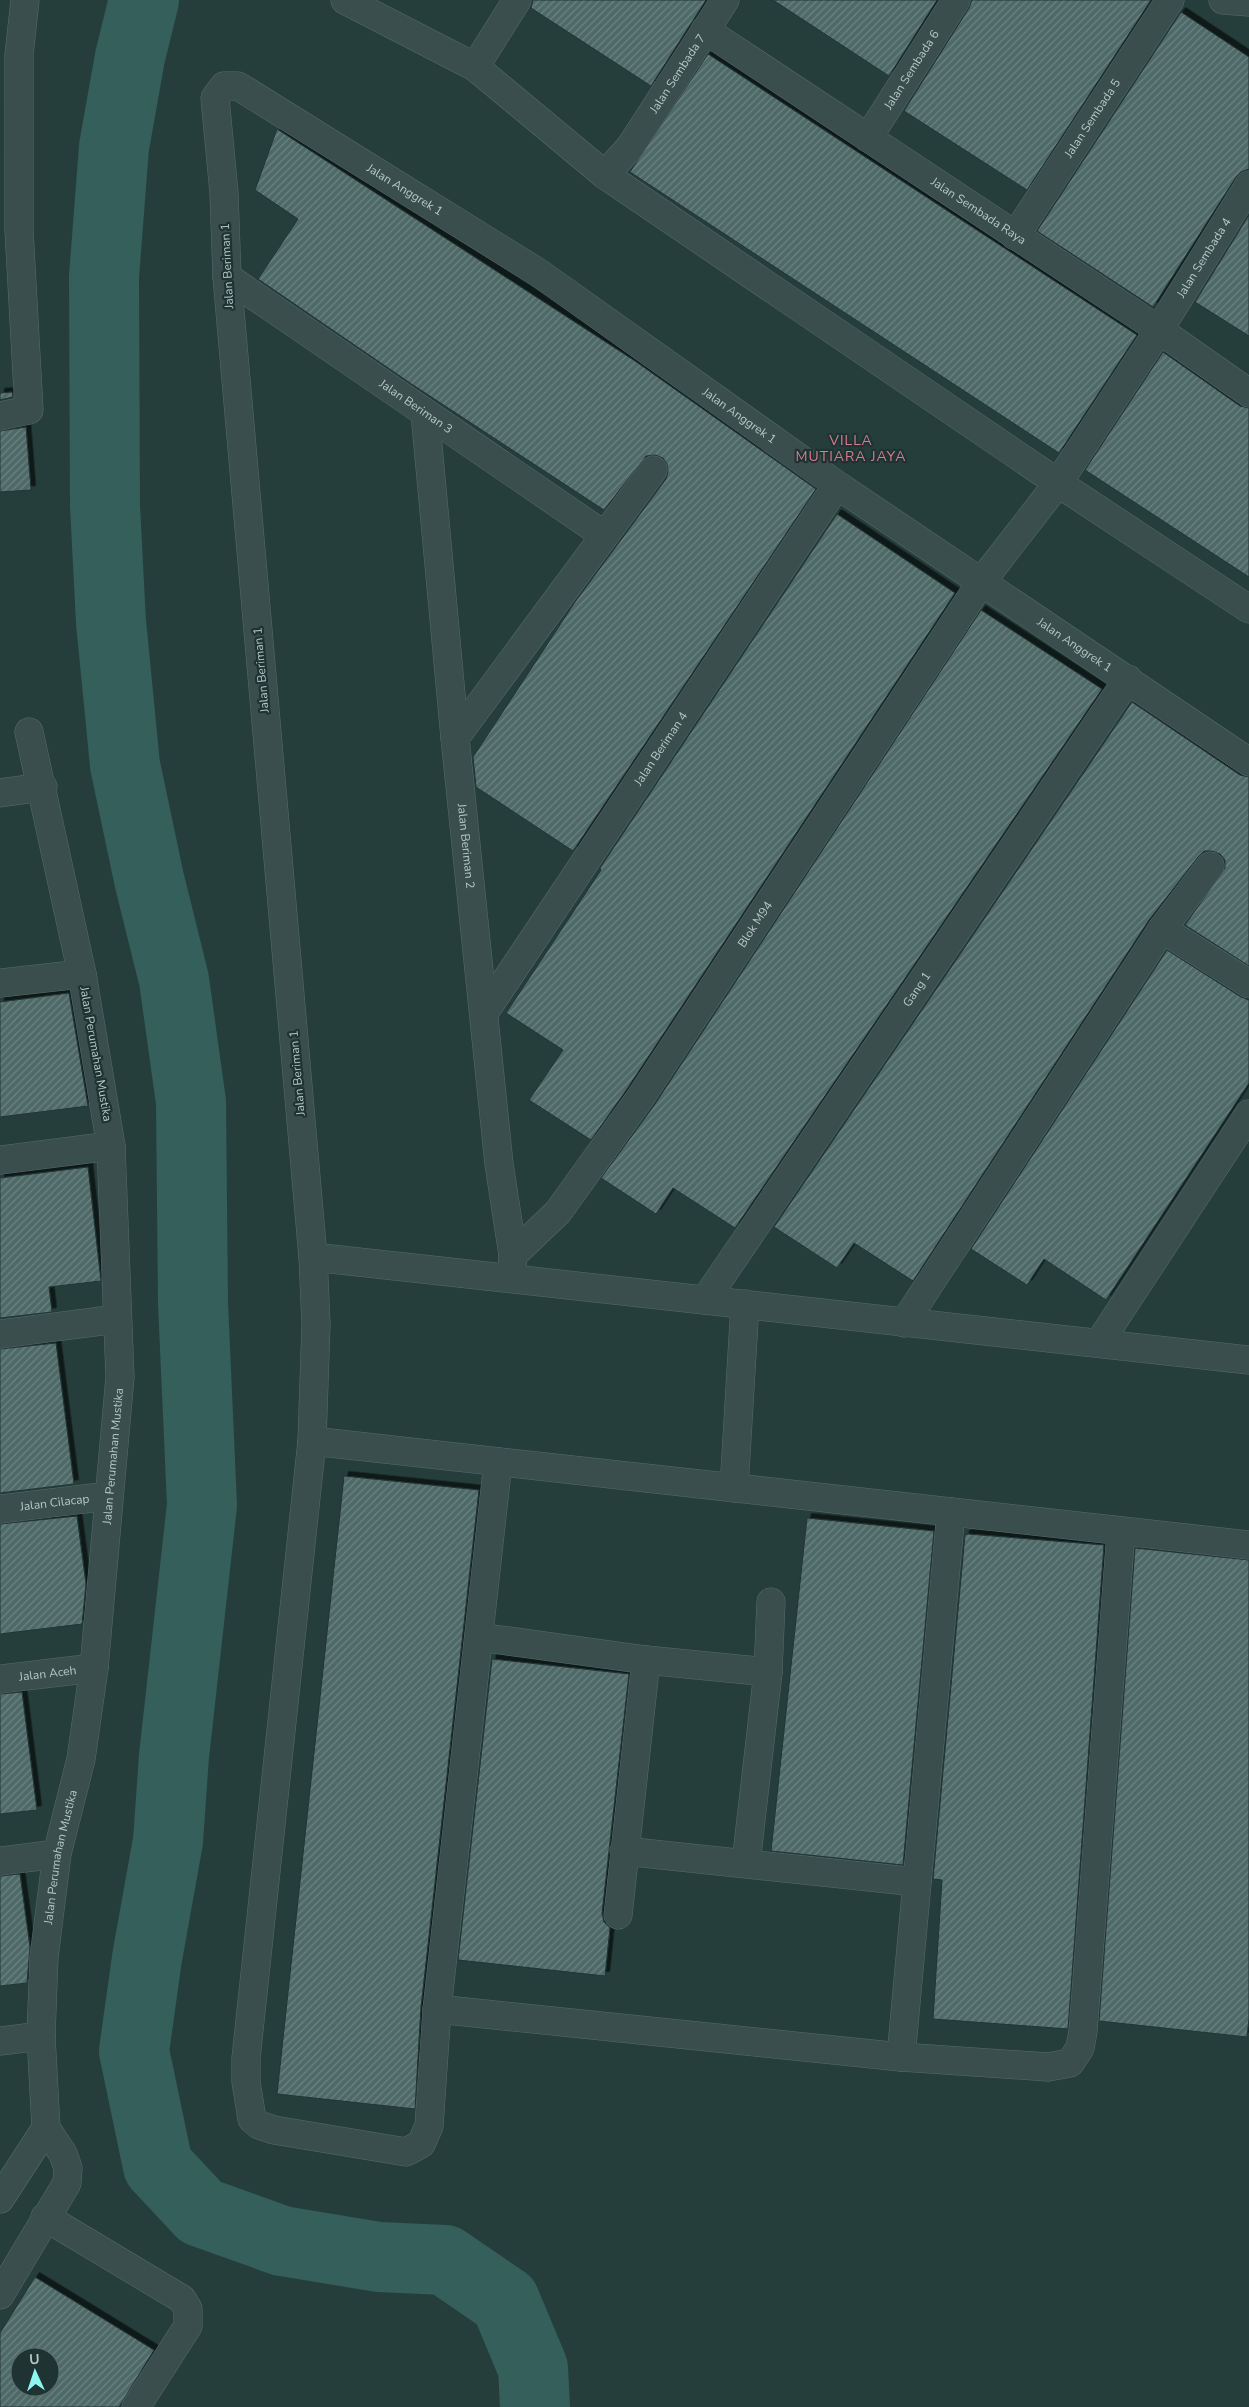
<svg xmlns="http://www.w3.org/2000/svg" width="1249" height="2407" font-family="'Nunito Sans',sans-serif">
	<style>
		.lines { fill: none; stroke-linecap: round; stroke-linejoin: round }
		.river { stroke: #345f5b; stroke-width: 70 }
		.building { fill: url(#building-hatch); stroke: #203534; fill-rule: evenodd; filter: url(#shadow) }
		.minor-casing { stroke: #576c6b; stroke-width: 29 }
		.minor { stroke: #394e4d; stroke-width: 28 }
		.labels { text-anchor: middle; stroke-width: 4.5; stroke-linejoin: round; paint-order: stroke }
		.street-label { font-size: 12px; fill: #b5c9c8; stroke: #1e3332 }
		.neighbourhood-label { font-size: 14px; letter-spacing: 1px; fill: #da7c91; stroke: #1e3332 }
	</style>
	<defs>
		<pattern id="building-hatch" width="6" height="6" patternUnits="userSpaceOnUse" patternTransform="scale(1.25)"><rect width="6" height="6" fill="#4e6967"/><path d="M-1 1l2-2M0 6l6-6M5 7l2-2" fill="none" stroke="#6d8482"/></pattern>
		<filter id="shadow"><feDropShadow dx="4.5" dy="-4.5" stdDeviation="0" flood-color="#0009"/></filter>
	</defs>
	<rect width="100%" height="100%" fill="#253e3c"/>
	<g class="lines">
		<!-- river -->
		<path class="river" d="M144 0 130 57 114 147 104 277 105 506 111 622 125 765 149 879 174 980 191 1102 193 1303 202 1505 174 1756 168 1841 147 1958 134 2051 158 2166 201 2212 282 2241 379 2257 445 2260 505 2301 533 2368 535 2407"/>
	</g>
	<!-- building -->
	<g class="building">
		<path d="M533 0H706L651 86 531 8Z"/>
		<path d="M773 0H937L889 76Z"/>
		<path d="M972 0H1151L1027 190 904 111 969 8Z"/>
		<path d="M1181 12 1249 57V169L1241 172 1236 177 1153 307 1037 231Z"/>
		<path d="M708 54 1137 335 1059 453 630 172Z"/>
		<path d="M277 129 635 361 816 489 573 851 476 787 473 757 575 602 666 479 668 472 667 464 663 458 655 455 646 456 604 510 413 385 258 279 298 219 255 190Z"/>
		<path d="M1249 215V336L1195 302Z"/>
		<path d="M1163 352 1240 406 1249 408V577L1085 470Z"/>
		<path d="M12 392 13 397 0 400V393Z"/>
		<path d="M26 427 31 490 0 492V431Z"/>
		<path d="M837 514 955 593 627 1089 591 1140 529 1100 563 1050 506 1013 601 870 600 868Z"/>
		<path d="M981 610 1102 689 735 1228 673 1188 656 1214 601 1178 653 1107Z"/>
		<path d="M1132 702 1240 775 1249 777V966L1185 925 1225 868V860L1220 854 1212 851H1204L1198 857 1149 920 913 1281 854 1243 837 1268 774 1227Z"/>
		<path d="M1167 950 1241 997 1249 1000V1083L1106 1300 1044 1259 1027 1285 971 1249Z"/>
		<path d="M69 993 88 1106 0 1117V1002Z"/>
		<path d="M88 1167 101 1281 49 1287 52 1312 0 1318V1178Z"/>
		<path d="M56 1343 74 1484 0 1493V1349Z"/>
		<path d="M344 1476 479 1490 421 2007 415 2109 277 2094Z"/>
		<path d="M77 1516 86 1584 82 1624 0 1634V1524Z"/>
		<path d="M807 1518 934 1531 903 1865 771 1851Z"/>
		<path d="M968 1534 1104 1545 1068 2029 933 2019 942 1880 933 1879 965 1535Z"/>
		<path d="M1135 1548 1249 1560V2019L1247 2037 1099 2021Z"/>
		<path d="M492 1659 629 1674 602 1913 604 1922 610 1928 605 1976 458 1960Z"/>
		<path d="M22 1692 37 1810 0 1814V1694Z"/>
		<path d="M20 1874 30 1947 27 1983 0 1986V1876Z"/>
		<path d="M35 2277 154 2350 119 2407H0V2333ZM20 2357H50V2387H20Z"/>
	</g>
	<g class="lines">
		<!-- minor casing -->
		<g class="minor-casing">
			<g id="minor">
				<path d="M345 0 475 67 605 175 1058 483 1249 609"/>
				<path d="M1223 0 1249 2"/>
				<path id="s1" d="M705 30 1159 330 1249 393"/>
				<path d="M475 67 517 0"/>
				<path id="s2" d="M868 138 956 0"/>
				<path id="s3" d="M605 175 630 147 725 0"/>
				<path id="s4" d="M1015 236 1170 0"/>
				<path id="s5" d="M227 277 604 535"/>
				<path id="s6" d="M425 413 455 738 499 1164 513 1255 512 1269"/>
				<path d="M0 416 29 410 19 230V55L25 0"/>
				<path d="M455 738 653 470"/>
				<path d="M0 793 43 787"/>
				<path d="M1162 929 1249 984"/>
				<path d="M0 983 82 974"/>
				<path id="s7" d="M484 1013 837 485"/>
				<path d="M0 1160 111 1146"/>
				<path id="s8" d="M513 1255 558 1212 640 1098 982 581 1058 483 1159 330 1249 185"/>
				<path d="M313 1257 1249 1360"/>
				<path id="s9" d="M705 1300 1128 679"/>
				<path d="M904 1323 1162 929 1210 866"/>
				<path d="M0 1334 117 1319"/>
				<path d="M1099 1343 1249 1114"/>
				<path d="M312 1441 1249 1545"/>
				<path id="s10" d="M498 1462 437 2009 429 2126 421 2144 406 2152 274 2130 259 2125 252 2119 246 2082V2058L312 1441 316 1324 313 1257 227 277 224 193 215 98 224 86H238L539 273 837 485 1249 762"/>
				<path d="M734 1488 745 1304"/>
				<path id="s11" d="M0 1509 109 1496"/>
				<path d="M479 1637 646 1660 768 1672"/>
				<path id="s12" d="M0 1679 94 1668"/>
				<path d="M624 1851 917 1882"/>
				<path d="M0 1861 57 1854"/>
				<path d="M746 1863 768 1672 771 1602"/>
				<path d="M618 1915 646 1660"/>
				<path d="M437 2009 901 2057 1048 2067 1070 2063 1080 2048 1083 2031 1121 1531"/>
				<path d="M0 2041 41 2036"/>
				<path d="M901 2057 951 1512"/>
				<path d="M0 2199 46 2128"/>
				<path d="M45 2217 182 2299 188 2309V2326L136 2407"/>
				<path id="s13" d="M0 2295 67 2183 68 2168 63 2154 46 2128 41 2036 44 1957 57 1854 81 1759 94 1668 120 1377 111 1146 82 974 29 732"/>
			</g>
		</g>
		<!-- minor -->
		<use href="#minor" class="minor"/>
	</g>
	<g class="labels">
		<!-- street labels -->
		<g class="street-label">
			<text dy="4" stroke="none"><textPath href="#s2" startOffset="81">Jalan Sembada 6</textPath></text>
			<text dy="4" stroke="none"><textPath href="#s3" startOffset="125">Jalan Sembada 7</textPath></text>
			<text dy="4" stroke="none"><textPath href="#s4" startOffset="141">Jalan Sembada 5</textPath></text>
			<text dy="4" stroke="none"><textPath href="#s10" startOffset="3118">Jalan Anggrek 1</textPath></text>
			<text dy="4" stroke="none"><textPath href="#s1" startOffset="328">Jalan Sembada Raya</textPath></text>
			<text dy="4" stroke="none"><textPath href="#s8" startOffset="1215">Jalan Sembada 4</textPath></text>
			<text transform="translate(227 266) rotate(-93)" y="4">Jalan Beriman 1</text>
			<text dy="4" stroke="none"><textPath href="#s5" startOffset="229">Jalan Beriman 3</textPath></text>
			<text dy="4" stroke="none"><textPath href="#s10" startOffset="3522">Jalan Anggrek 1</textPath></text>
			<text dy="4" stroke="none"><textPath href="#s10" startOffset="3928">Jalan Anggrek 1</textPath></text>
			<text transform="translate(261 670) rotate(-95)" y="4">Jalan Beriman 1</text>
			<text dy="4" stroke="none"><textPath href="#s7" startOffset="318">Jalan Beriman 4</textPath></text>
			<text dy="4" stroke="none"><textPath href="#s6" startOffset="435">Jalan Beriman 2</textPath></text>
			<text dy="4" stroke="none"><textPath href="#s8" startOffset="411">Blok M94</textPath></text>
			<text dy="4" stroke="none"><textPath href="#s9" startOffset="376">Gang 1</textPath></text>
			<text transform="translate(96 1054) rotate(80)" y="4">Jalan Perumahan Mustika</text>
			<text transform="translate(297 1073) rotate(-95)" y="4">Jalan Beriman 1</text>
			<text dy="4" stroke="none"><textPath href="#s13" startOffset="869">Jalan Perumahan Mustika</textPath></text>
			<text dy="4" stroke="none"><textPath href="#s11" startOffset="55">Jalan Cilacap</textPath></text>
			<text dy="4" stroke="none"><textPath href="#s12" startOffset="48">Jalan Aceh</textPath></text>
			<text dy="4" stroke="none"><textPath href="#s13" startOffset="464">Jalan Perumahan Mustika</textPath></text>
		</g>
		<!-- neighbourhood labels -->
		<g class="neighbourhood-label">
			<text x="851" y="445">VILLA<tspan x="851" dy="16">MUTIARA JAYA</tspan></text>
		</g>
	</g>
	<!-- north arrow -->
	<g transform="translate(35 2372) rotate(357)"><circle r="24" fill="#1e3332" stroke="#5a6f6e"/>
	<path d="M0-4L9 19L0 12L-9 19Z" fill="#8cf7f1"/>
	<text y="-8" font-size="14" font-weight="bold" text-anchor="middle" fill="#b5c9c8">U</text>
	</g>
</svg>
